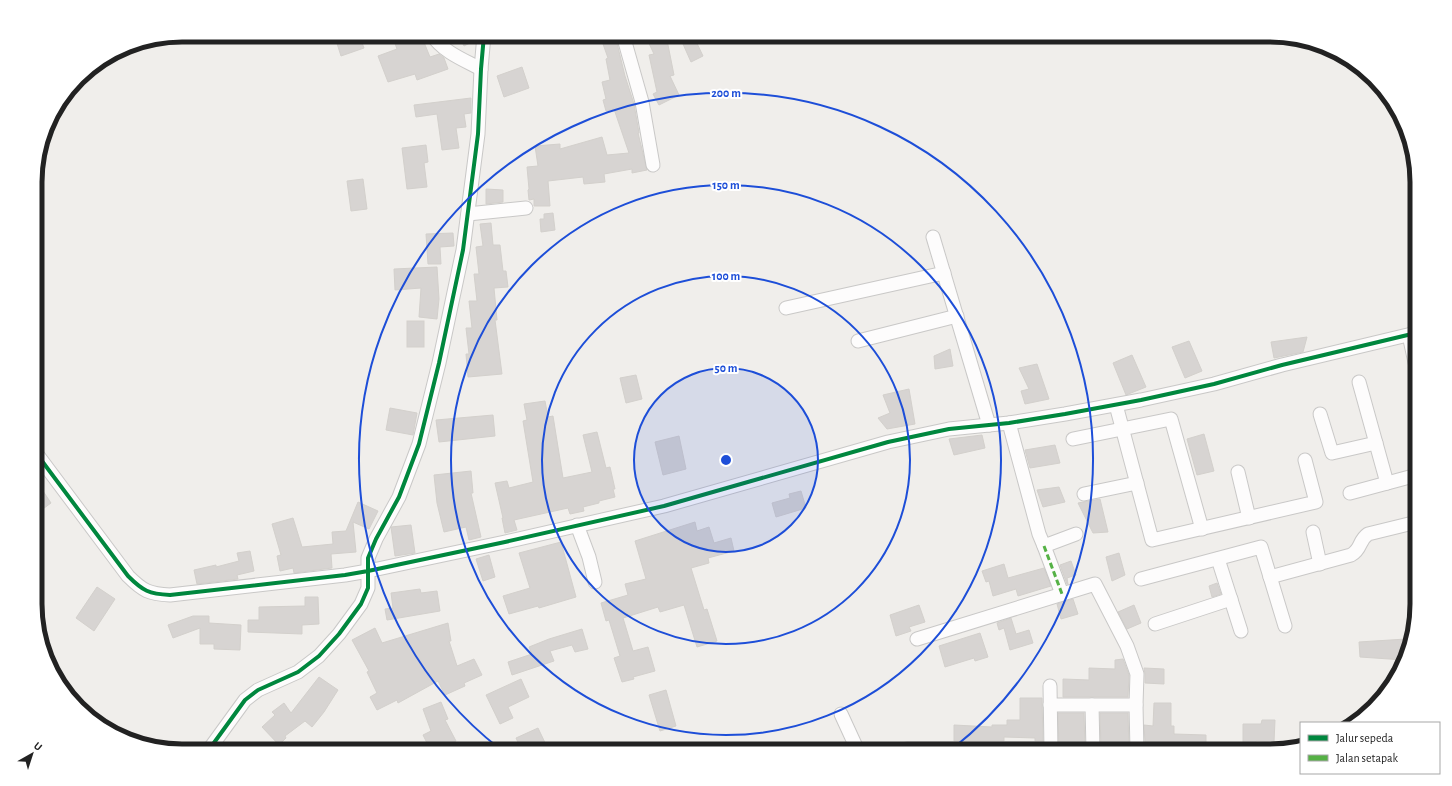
<svg xmlns="http://www.w3.org/2000/svg" width="1452" height="786" font-family="'Alegreya Sans',sans-serif">
	<style>
		.building { fill: #d7d4d2; stroke: #d3d0cc }
		.lines { fill: none; stroke-linecap: round; stroke-linejoin: round }
		.minor-casing { stroke: #c9c8c7; stroke-width: 15 }
		.minor { stroke: #fdfcfc; stroke-width: 13 }
		.quiet { stroke: #55b145; stroke-width: 3; stroke-dasharray: 6 3; stroke-linecap: butt }
		.cycleway-casing { stroke: #fff; stroke-width: 6 }
		.cycleway { stroke: #00873e; stroke-width: 4 }
		.ring { fill: none; stroke: #1d4ed8; stroke-width: 2 }
		.rim { fill: none; stroke: #222; stroke-width: 5 }
		.centre { fill: #1d4ed8; stroke: #fff; stroke-width: 2 }
		.ring-label { font-size: 12px; text-anchor: middle; font-weight: bold; fill: #1d4ed8; stroke: #fff; stroke-width: 4; stroke-linejoin: round; paint-order: stroke }
	</style>
	<rect width="100%" height="100%" fill="#f0eeeb"/>
	<!-- building -->
	<g class="building">
		<path d="M342 35H359L364 48 341 56 335 37Z"/>
		<path d="M392 35H421L430 57 439 54 444 58 448 69 417 80 415 74 388 82 378 56 397 49Z"/>
		<path d="M458 35H476V40L464 46Z"/>
		<path d="M602 35H615L625 76 634 104 639 133H638L647 170 632 173V169L604 174 605 182 584 184 583 177 548 181 550 206H534V199L529 200 528 190 529 189 527 167 538 166 535 146 560 144V149L602 137 607 155 629 153 614 109 606 111 603 100 606 99 602 82 610 80 606 59 608 58 603 44 605 43Z"/>
		<path d="M645 35H666L674 75 670 76 679 95 659 105 653 94 657 92 649 55 654 54Z"/>
		<path d="M679 35H693L703 56 691 62Z"/>
		<path d="M522 67 529 88 504 97 497 76Z"/>
		<path d="M471 98V113L464 114 466 127 456 128 459 148 442 150 437 114 416 117 414 105Z"/>
		<path d="M426 145 428 162 424 163 427 187 407 189 402 148Z"/>
		<path d="M363 179 367 209 351 211 347 181Z"/>
		<path d="M486 189 503 190V202L486 204Z"/>
		<path d="M553 213 555 230 541 232 540 219H544V214Z"/>
		<path d="M491 223 493 245H500L503 271H506L508 287 494 288 497 320H495L502 374 468 377 466 354H469L466 328H472L469 301H477L474 274H479L476 247 483 246 480 224Z"/>
		<path d="M453 233 454 246 440 247 441 264H428L426 234Z"/>
		<path d="M437 267 439 299 437 319 419 317 421 288 395 290 394 269Z"/>
		<rect x="407" y="321" width="17" height="26"/>
		<path d="M1307 337 1303 352 1274 358 1271 342Z"/>
		<path d="M1189 341 1202 371 1185 378 1172 347Z"/>
		<path d="M950 349 953 366 935 369 934 356Z"/>
		<path d="M1132 355 1146 387 1126 395 1113 363Z"/>
		<path d="M1037 364 1049 399 1025 404 1021 391 1029 389 1019 368Z"/>
		<path d="M636 375 642 399 626 403 620 378Z"/>
		<path d="M909 389 915 424 887 429 878 418 890 413 883 395Z"/>
		<path d="M545 401 548 417 553 416 563 478 592 472 583 435 597 432 606 468 610 467 615 489H613L615 497 599 501V503L583 507 584 511 570 514 568 508 514 520 517 530 505 533 502 518H503L495 483 507 481 509 488 533 482 523 421 527 420 524 404Z"/>
		<path d="M390 408 417 413 413 435 386 430Z"/>
		<path d="M493 415 495 436 439 442 436 420Z"/>
		<path d="M1204 434 1214 471 1197 475 1187 439Z"/>
		<path d="M982 435 985 448 954 455 949 439Z"/>
		<path d="M679 436 686 469 663 475 655 442Z"/>
		<path d="M1055 445 1060 463 1030 468 1025 450Z"/>
		<path d="M471 471 473 493H471L481 537 469 540 466 527 444 532 437 503 434 475Z"/>
		<path d="M1059 487 1065 502 1043 507 1037 490Z"/>
		<path d="M43 491 51 503 36 514V496Z"/>
		<path d="M801 491 806 508 776 517 772 503 790 498 789 494Z"/>
		<path d="M1100 499 1108 532 1093 533 1078 503Z"/>
		<path d="M358 502 378 511 369 529 353 522 356 552 331 554 332 568 294 573 293 568 280 571 277 556 281 555 272 524 293 518 302 547 333 544 332 532 346 531Z"/>
		<path d="M695 522 697 531 709 527 714 543 731 538 734 551 708 558 709 563 691 568 704 610 707 609 717 641 697 647 684 605 660 612 658 607 623 618 633 651 648 647 655 671 633 677 634 679 622 682 614 658 620 656 609 620 606 621 601 603 628 595 625 584 646 579 635 541Z"/>
		<path d="M411 525 415 553 395 556 391 527Z"/>
		<path d="M561 542 576 597 539 608 538 606 509 614 503 596 530 588 519 553Z"/>
		<path d="M250 551 254 571 237 575 238 579 197 584 194 570 216 565V567L239 561 237 553Z"/>
		<path d="M1119 553 1125 575 1112 581 1106 557Z"/>
		<path d="M489 555 495 577 483 581 476 559Z"/>
		<path d="M1071 561 1076 575 1067 578 1068 584H1067L1060 565Z"/>
		<path d="M1004 564 1008 578 1044 568 1051 586 1018 596 1016 589 993 596 989 581 986 582 982 571Z"/>
		<path d="M1217 583 1221 594 1212 597 1209 586Z"/>
		<path d="M97 587 115 599 94 631 76 618Z"/>
		<path d="M420 589 421 593 437 591 440 611 387 620 385 609 393 608 391 593Z"/>
		<path d="M305 597H318L319 624 302 625V634L248 632V620H259V607L305 606Z"/>
		<path d="M1073 599 1078 614 1061 619 1057 604Z"/>
		<path d="M919 605 925 622 909 627 911 631 896 636 890 615Z"/>
		<path d="M1134 605 1141 623 1127 629 1118 612Z"/>
		<path d="M193 616H209V623L241 625 240 650 214 649V644H200V628L173 638 168 625Z"/>
		<path d="M1011 618 1016 634 1029 630 1033 643 1010 650 1004 628 999 630 997 623Z"/>
		<path d="M448 623 451 641H449L457 666 474 659 482 675 464 683 465 686 445 695 438 681 398 703 397 700 377 710 370 697 377 693 367 672 369 671 352 640 375 628 382 643Z"/>
		<path d="M582 629 588 649 575 652 572 645 550 651 554 661 512 675 508 662 532 654 529 647 549 639Z"/>
		<path d="M980 633 988 657 975 661 974 658 945 667 939 646Z"/>
		<path d="M1406 639V649L1404 660 1360 657 1359 642Z"/>
		<path d="M1123 659 1129 675 1128 697H1063V679L1089 680V668L1115 669V660Z"/>
		<path d="M1144 668 1164 669V684L1145 683V674Z"/>
		<path d="M319 677 338 690 324 712 312 727 305 721 285 736 286 738 279 745 262 727 275 715 272 712 284 703 291 713Z"/>
		<path d="M521 679 529 697 508 707 513 718 500 724 486 695Z"/>
		<path d="M666 690 676 726 660 731 649 695Z"/>
		<path d="M1020 698H1042L1043 741H1035V738L1004 737V741H954V725L992 727V725H1007V720H1020Z"/>
		<path d="M441 702 448 719 445 720 456 741 436 751H431L423 735 431 731 423 709Z"/>
		<path d="M1154 703H1171V726H1174V734L1206 735V743L1145 742 1144 725 1153 726Z"/>
		<path d="M1058 713H1084L1085 751H1059Z"/>
		<path d="M1100 713H1128L1129 751H1101Z"/>
		<path d="M1262 720H1275L1274 742 1256 741V747H1243V724H1261Z"/>
		<path d="M538 728 549 751H522L516 738Z"/>
	</g>
	<g class="lines">
		<!-- minor casing -->
		<g class="minor-casing">
			<g id="minor">
				<path d="M432 35C443 52 464 60 481 69"/>
				<path d="M623 35 642 102 653 165"/>
				<path d="M468 214 526 208"/>
				<path d="M933 237 989 425"/>
				<path d="M786 308 944 273"/>
				<path d="M1409 335 1416 367"/>
				<path d="M858 341 957 316"/>
				<path d="M1359 382 1387 483"/>
				<path d="M1116 405 1152 540 1316 502 1305 460"/>
				<path d="M1320 414 1332 453 1376 443"/>
				<path d="M1009 423 1039 534 1044 546 1076 534"/>
				<path d="M1073 439 1171 419 1202 529"/>
				<path d="M36 453 128 576C143 591 149 594 170 595L345 575 368 571V558L376 539 399 497 419 444 439 363 463 250 478 134 481 69 484 35"/>
				<path d="M1238 472 1249 518"/>
				<path d="M1350 493 1417 475"/>
				<path d="M1084 494 1137 483"/>
				<path d="M577 525 589 557 595 582"/>
				<path d="M1313 532 1320 564"/>
				<path d="M1044 546 1062 594"/>
				<path d="M1218 559 1241 631"/>
				<path d="M1270 577 1351 555C1362 549 1358 541 1368 534L1417 522"/>
				<path d="M1141 579 1261 547 1285 626"/>
				<path d="M1155 624 1231 599"/>
				<path d="M917 639 1095 584 1127 646 1137 674 1136 705 1137 751"/>
				<path d="M1050 686 1051 751"/>
				<path d="M1050 705H1136"/>
				<path d="M1092 705 1093 751"/>
				<path d="M841 714 858 751"/>
				<path d="M907 749H1051"/>
				<path d="M1137 750 1208 751"/>
				<path d="M208 751 245 700 258 690 298 672 319 656 339 634 361 604 368 588V571L505 542 664 506 888 442 949 429 1009 423 1065 414 1141 400 1214 384 1282 365 1416 333"/>
			</g>
		</g>
		<!-- minor -->
		<use href="#minor" class="minor"/>
		<!-- quiet -->
		<path class="quiet" d="M1044 546 1062 594"/>
		<!-- cycleway casing -->
		<g class="cycleway-casing">
			<g id="cycleway">
				<path d="M36 453 128 576C143 591 149 594 170 595L345 575 368 571V558L376 539 399 497 419 444 439 363 463 250 478 134 481 69 484 35"/>
				<path d="M208 751 245 700 258 690 298 672 319 656 339 634 361 604 368 588V571L505 542 664 506 888 442 949 429 1009 423 1065 414 1141 400 1214 384 1282 365 1416 333"/>
			</g>
		</g>
		<!-- cycleway -->
		<use href="#cycleway" class="cycleway"/>
	</g>
	<!-- distance rings -->
	<circle cx="726" cy="460" r="92" fill="#1d4ed8" fill-opacity=".12"/>
	<g class="ring">
		<circle cx="726" cy="460" r="92"/>
		<circle cx="726" cy="460" r="184"/>
		<circle cx="726" cy="460" r="275"/>
		<path d="M500 749A367 367 0 1 1 952 749"/>
	</g>
	<!-- crop -->
	<path d="M0 0H1452V786H0ZM182 42H1270A140 140 0 0 1 1410 182V604A140 140 0 0 1 1270 744H182A140 140 0 0 1 42 604V182A140 140 0 0 1 182 42Z" fill="#fff" fill-rule="evenodd"/>
	<path class="rim" d="M182 42H1270A140 140 0 0 1 1410 182V604A140 140 0 0 1 1270 744H182A140 140 0 0 1 42 604V182A140 140 0 0 1 182 42Z"/>
	<circle cx="726" cy="460" r="6" class="centre"/>
	<g class="ring-label">
		<text x="726" y="97">200 m</text>
		<text x="726" y="189">150 m</text>
		<text x="726" y="280">100 m</text>
		<text x="726" y="372">50 m</text>
	</g>
	<!-- legend -->
	<rect x="1300" y="722" width="140" height="52" fill="#ffffff" stroke="#a7a7a7"/>
	<rect x="1308" y="735" width="20" height="6" fill="#00873e" stroke="#a7a7a7"/>
	<text x="1336" y="742" font-size="12" fill="#222222">Jalur sepeda</text>
	<rect x="1308" y="755" width="20" height="6" fill="#55b145" stroke="#a7a7a7"/>
	<text x="1336" y="762" font-size="12" fill="#222222">Jalan setapak</text>
	<!-- north arrow -->
	<g transform="translate(32 754) rotate(39)" stroke="#ffffff" stroke-width="3" paint-order="stroke">
	<path d="M0-3L7 15L0 10L-7 15Z" fill="#222222"/>
	<text y="-6" font-size="11" font-weight="bold" text-anchor="middle" fill="#222222">U</text>
	</g>
</svg>
